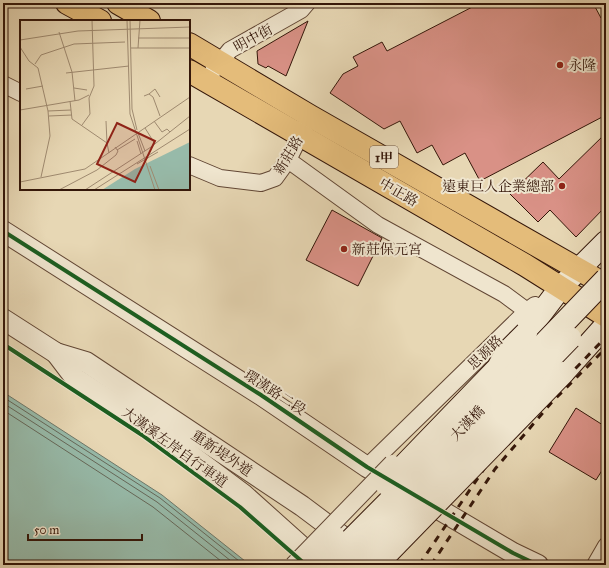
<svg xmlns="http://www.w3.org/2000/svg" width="609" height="568" font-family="'IM FELL Great Primer','Noto Serif TC',serif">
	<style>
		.water { fill: #97baa9; stroke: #6f7869 }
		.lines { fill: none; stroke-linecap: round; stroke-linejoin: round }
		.shore { stroke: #666859; stroke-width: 1 }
		.building { fill: #d99186; stroke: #341609 }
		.minor-casing { stroke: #614634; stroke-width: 18 }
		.tertiary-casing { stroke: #614634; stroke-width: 22 }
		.secondary-casing { stroke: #341609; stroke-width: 24 }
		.primary-casing { stroke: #341609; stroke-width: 24 }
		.minor { stroke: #efe5ce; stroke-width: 16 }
		.tertiary { stroke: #efe5ce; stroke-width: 20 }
		.secondary { stroke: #efe5ce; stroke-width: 22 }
		.primary { stroke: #e4bc7a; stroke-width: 22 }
		.rail { stroke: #341609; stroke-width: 3; stroke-dasharray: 7 7; stroke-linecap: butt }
		.minor-bridge-casing { stroke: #614634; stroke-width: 18; stroke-linecap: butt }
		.secondary-bridge-casing { stroke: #341609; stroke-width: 24; stroke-linecap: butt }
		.minor-bridge { stroke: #efe5ce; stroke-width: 16 }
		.secondary-bridge { stroke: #efe5ce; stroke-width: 22 }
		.cycleway-casing { stroke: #efe5ce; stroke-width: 6 }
		.cycleway { stroke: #1b5e20; stroke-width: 4 }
		.poi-dot { fill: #8f2418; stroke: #efe5ce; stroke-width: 1.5 }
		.labels { text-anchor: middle; stroke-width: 4; stroke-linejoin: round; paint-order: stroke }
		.shield { fill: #efe5ce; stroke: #6c5444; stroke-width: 1 }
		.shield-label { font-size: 13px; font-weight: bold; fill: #341609 }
		.street-label { font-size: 14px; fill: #341609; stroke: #efe5ce }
		.poi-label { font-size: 14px; fill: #341609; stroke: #efe5ce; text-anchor: start }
		.inset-road { fill: none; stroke: #9f8a70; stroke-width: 1 }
		.view { fill: #8f2418; fill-opacity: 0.15; stroke: #8f2418; stroke-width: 2 }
		.inset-edge { fill: none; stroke: #341609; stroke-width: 2 }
	</style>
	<rect width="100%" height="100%" fill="#e7d7b4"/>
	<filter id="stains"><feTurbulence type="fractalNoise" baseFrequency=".005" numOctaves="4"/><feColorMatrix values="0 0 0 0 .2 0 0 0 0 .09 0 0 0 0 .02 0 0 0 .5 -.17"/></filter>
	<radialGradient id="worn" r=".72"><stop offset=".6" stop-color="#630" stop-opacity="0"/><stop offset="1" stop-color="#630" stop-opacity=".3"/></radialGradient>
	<!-- water -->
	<path class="water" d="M3 392 162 495 250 565H3Z"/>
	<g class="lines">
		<!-- shore -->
		<g class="shore">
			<path d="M3 397 160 498 244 565"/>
			<path d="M3 403 157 502 236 565"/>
			<path d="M3 410 153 507 226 565"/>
		</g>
	</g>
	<!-- building -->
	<g class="building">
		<path d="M480 3H593L601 18 606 15V115L480 181 465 153 443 165 432 145 417 153 400 121 384 129 330 93 343 74 358 66 353 57 382 42 387 51Z"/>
		<path d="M308 21 286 76 268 66 266 68 258 64 257 51Z"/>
		<path d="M606 133V206L576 237 550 210 538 222 510 194 543 162 559 179Z"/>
		<path d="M332 210 382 238 358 286 306 260Z"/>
		<path d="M576 408 606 427V464L596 480 549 452Z"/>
	</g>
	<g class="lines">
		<!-- minor casing -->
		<g class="minor-casing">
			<g id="minor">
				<path d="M213 71 230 50 301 10 307 3"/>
				<path d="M3 84 21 93"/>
				<path d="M288 160 378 225 504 294 527 311"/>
				<path d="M189 165 220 178 261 183 275 178 288 160 305 126"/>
				<path d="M367 467 527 311 535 305"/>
				<path d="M595 565 606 546"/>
			</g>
		</g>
		<!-- tertiary casing -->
		<g class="tertiary-casing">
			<g id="tertiary">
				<path d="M3 231 261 395 367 467 513 553 538 565"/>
				<path d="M3 319 56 353 86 362 302 506 346 539"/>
				<path d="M56 353 75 378 176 444 243 494 321 564"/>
			</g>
		</g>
		<!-- secondary casing -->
		<g class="secondary-casing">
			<g id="secondary">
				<path d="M526 333 561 287 606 242"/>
				<path d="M563 373 606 325"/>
			</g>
		</g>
		<!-- primary casing -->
		<g class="primary-casing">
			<g id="primary">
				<path d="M67 3 100 21"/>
				<path d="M118 3 149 21"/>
				<path d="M189 44 310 116 606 285"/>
				<path d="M189 71 525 265 606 316"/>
			</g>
		</g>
		<!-- minor -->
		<use href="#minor" class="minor"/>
		<!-- tertiary -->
		<use href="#tertiary" class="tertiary"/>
		<!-- secondary -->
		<use href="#secondary" class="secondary"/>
		<!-- primary -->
		<use href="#primary" class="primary"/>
		<!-- rail -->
		<g class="rail">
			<path d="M419 565 486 466 509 437 606 337"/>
			<path d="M431 565 495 469 552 402 606 348"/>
		</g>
		<!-- minor-bridge casing -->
		<g class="minor-bridge-casing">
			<path id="minor-bridge" d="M293 565 392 463"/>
		</g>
		<!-- secondary-bridge casing -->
		<g class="secondary-bridge-casing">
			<g id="secondary-bridge">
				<path d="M386 484 498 368 506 353 526 333"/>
				<path d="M306 565 334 537"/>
				<path d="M326 565 490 400 606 279"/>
				<path d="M349 565 570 338"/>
				<path d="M376 565 563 373"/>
			</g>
		</g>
		<!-- minor-bridge -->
		<use href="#minor-bridge" class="minor-bridge"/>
		<!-- secondary-bridge -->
		<use href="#secondary-bridge" class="secondary-bridge"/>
		<!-- cycleway casing -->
		<g class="cycleway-casing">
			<g id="cycleway">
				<path d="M3 231 261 395 367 467 513 553 538 565"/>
				<path d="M3 344 142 435 240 507 306 565"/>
			</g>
		</g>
		<!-- cycleway -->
		<use href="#cycleway" class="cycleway"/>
	</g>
	<!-- markers -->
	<g class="poi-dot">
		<circle cx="560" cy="65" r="4"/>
		<circle cx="562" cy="186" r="4"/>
		<circle cx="344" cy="249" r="4"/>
	</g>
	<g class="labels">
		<!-- shield labels -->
		<rect class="shield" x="370" y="146" width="28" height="22" rx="3"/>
		<g class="shield-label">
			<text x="384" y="162">1甲</text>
		</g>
		<!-- street labels -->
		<g class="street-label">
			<text transform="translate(253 38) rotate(-29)" y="5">明中街</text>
			<text transform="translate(288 155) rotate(-59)" y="5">新莊路</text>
			<text transform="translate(399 192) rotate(30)" y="5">中正路</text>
			<text transform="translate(485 352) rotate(-44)" y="5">思源路</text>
			<text transform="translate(275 392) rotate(33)" y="5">環漢路二段</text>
			<text transform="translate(467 423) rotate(-45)" y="5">大漢橋</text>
			<text transform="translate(175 447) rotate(36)" y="5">大漢溪左岸自行車道</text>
			<text transform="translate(222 453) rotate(34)" y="5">重新堤外道</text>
		</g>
		<!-- poi labels -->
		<g class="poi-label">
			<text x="568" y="70">永隆</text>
			<text x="554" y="191" text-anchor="end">遠東巨人企業總部</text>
			<text x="352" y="254">新莊保元宮</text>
		</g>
	</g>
	<!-- overview -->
	<g transform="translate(20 20)">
		<rect width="170" height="170" fill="#e7d7b4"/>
		<path d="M170 122V169L82 170 115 149Z" fill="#97baa9"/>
		<path class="inset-road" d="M107 0 110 94 135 170M110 0 112 89 117 110M39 12 52 52 55 81M118 18H170M0 20 58 11 170 7M0 27 9 41 18 48 28 91 30 116 21 157M111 28H170M118 28 120 0M15 44 21 35 54 24 105 22M46 53 109 46M54 68 67 70M6 69 23 66M129 74 135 69 140 77M124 76 129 74 133 77 140 96M50 81 52 99 87 123 89 133M0 90 59 80 69 75M28 91 51 90M29 96 52 95M86 101 87 123M134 101 142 112 147 109 150 112M62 105 70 94 69 78 74 66 72 0M125 108 135 124M118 113 125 131M117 121 121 134M97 130 115 119M117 144 138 132M130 146 139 170M0 162 65 149 170 77M39 170 77 150 96 135 98 131 95 127M65 170 131 127 170 96M74 170 170 109"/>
		<path class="view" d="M97 103 135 121 115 162 77 144Z"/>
		<rect width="170" height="170" class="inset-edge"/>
	</g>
	<!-- margin -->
	<rect width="609" height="568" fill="none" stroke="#e7d7b4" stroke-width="16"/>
	<rect x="4" y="4" width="601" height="560" fill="none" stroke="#341609" stroke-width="2"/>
	<rect x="8" y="8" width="593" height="552" fill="none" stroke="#341609"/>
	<!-- scale -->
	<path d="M28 534v6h114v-6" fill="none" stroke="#341609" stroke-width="2"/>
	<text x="34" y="534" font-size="12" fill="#341609" stroke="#efe5ce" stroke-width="3" paint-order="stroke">50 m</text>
	<rect width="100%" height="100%" filter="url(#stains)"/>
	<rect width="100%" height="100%" fill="url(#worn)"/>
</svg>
